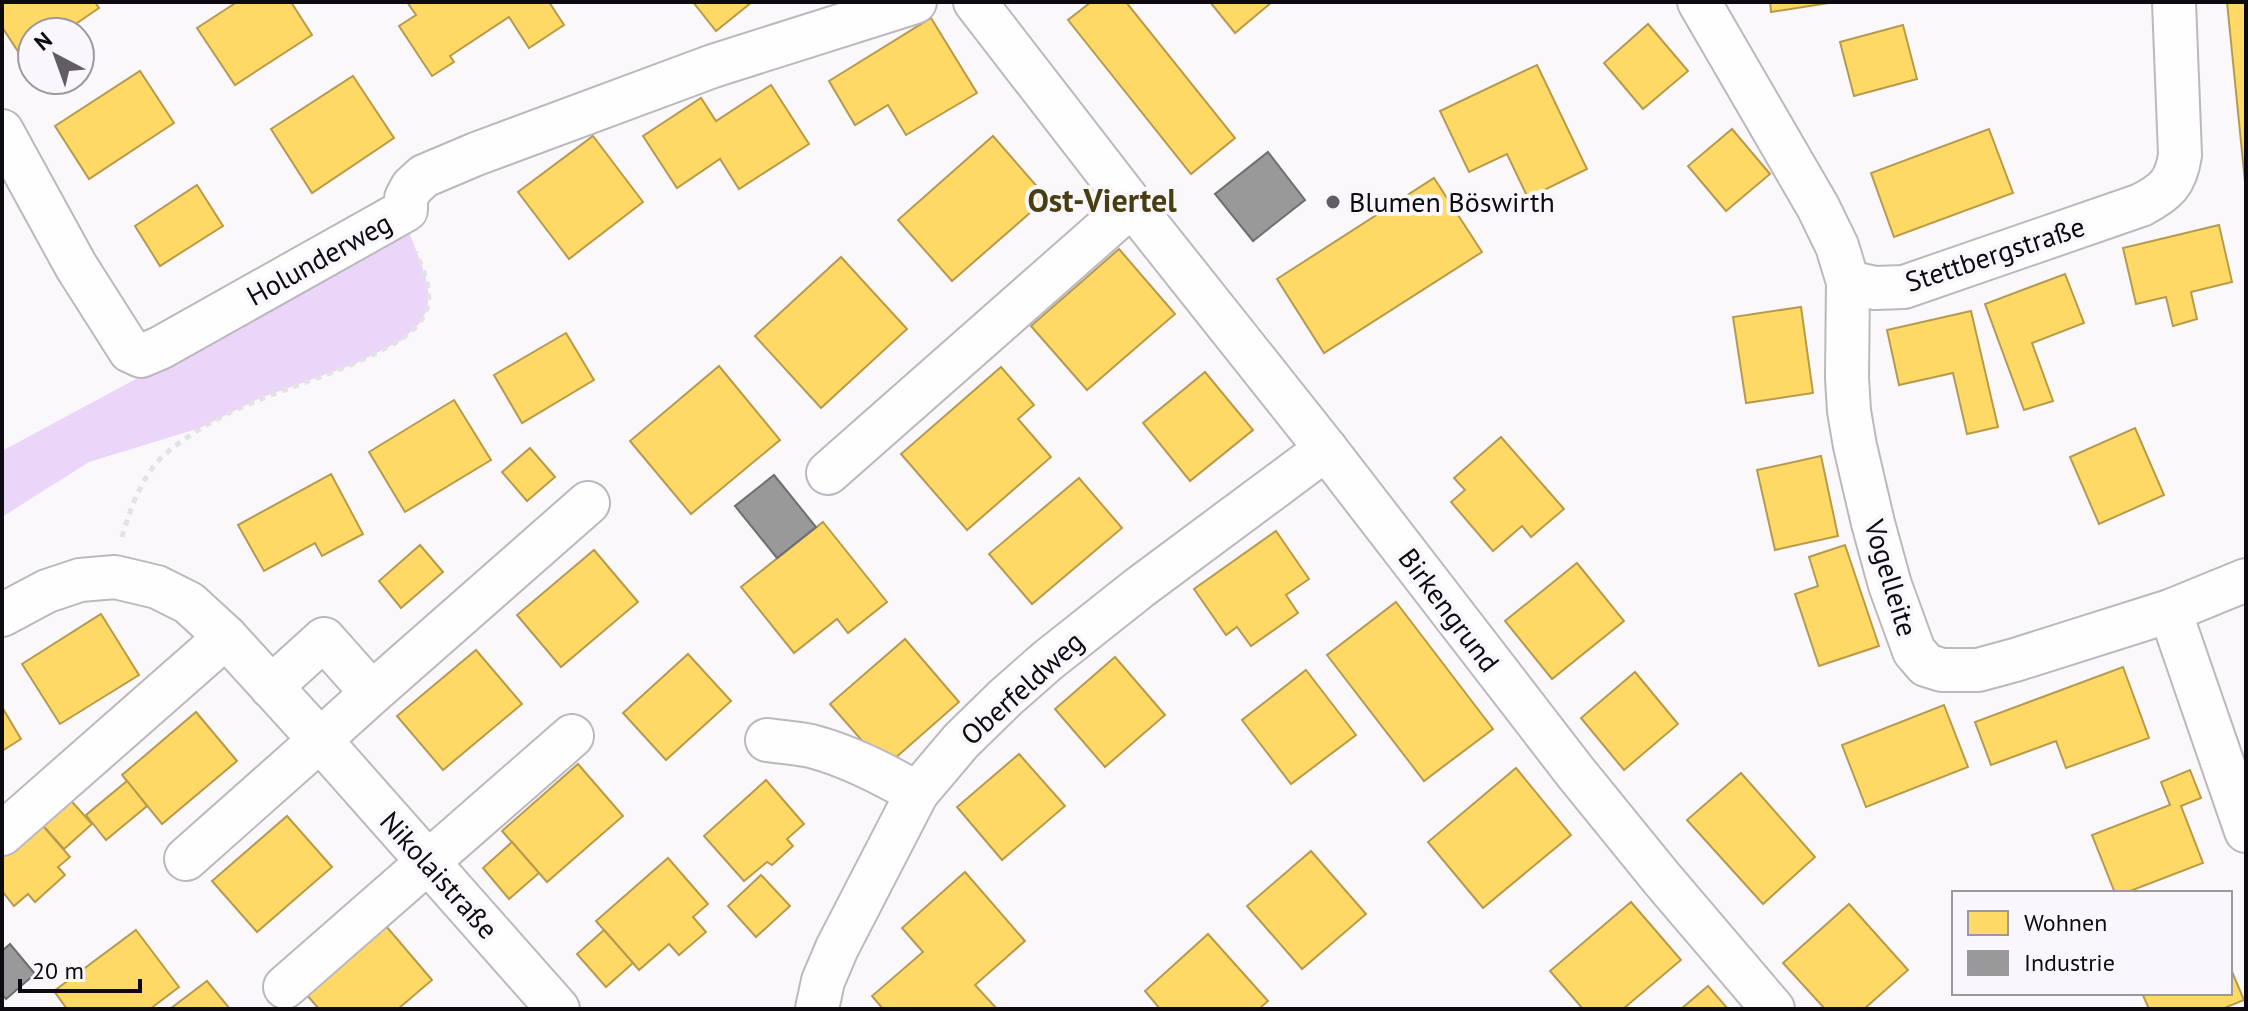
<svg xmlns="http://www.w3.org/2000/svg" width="2248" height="1011" font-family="'PT Sans',sans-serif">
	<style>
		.green { fill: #ebd5f9 }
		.homes { fill: #ffd966; stroke: #b79b4c; stroke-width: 2 }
		.industry { fill: #999; stroke: #6f6e70; stroke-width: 2 }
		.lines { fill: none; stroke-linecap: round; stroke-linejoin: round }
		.minor-casing { stroke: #bcb8be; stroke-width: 46 }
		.path { stroke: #e3e3e3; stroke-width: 5; stroke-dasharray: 6 6; stroke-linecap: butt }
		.minor { stroke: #fefefe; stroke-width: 42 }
		.poi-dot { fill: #615d63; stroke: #faf7fc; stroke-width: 3 }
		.labels { text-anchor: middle; stroke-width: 8; stroke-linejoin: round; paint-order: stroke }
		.poi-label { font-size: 28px; fill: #0e0a11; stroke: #faf7fc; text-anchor: start }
		.street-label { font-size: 28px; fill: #0e0a11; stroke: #faf7fc }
		.quarter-label { font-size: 32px; font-weight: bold; fill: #473e14; stroke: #faf7fc }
	</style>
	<rect width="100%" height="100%" fill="#faf8fb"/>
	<!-- green -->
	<path class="green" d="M409 232 425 274 429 295 427 310 419 324 402 340 357 363 258 399 200 428 89 462 2 517V451Z"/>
	<!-- homes -->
	<g class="homes">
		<path d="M2 2H95L99 8 64 32H32V53L23 59 2 27Z"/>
		<path d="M237 2H291L312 35 235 85 197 28Z"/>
		<path d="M407 2H549L564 25 529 48 509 17 450 56 454 62 432 76 399 26 416 15Z"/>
		<path d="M693 2H752L716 31Z"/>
		<path d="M1091 2H1126L1235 138 1191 174 1068 20Z"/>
		<path d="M1210 2H1272L1235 33Z"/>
		<path d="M1770 2H1835L1771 12Z"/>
		<path d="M2227 2H2246V192Z"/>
		<path d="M931 18 977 93 906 135 888 105 855 125 829 81Z"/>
		<path d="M1648 24 1688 71 1643 109 1604 63Z"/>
		<path d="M1903 25 1917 79 1854 96 1840 42Z"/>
		<path d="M1537 65 1587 169 1528 198 1507 154 1469 172 1440 111Z"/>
		<path d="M140 71 174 123 89 179 55 126Z"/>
		<path d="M353 76 394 138 312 193 271 129Z"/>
		<path d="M771 85 809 144 739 189 720 159 677 188 643 136 701 98 716 121Z"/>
		<path d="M1732 129 1770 174 1726 211 1688 166Z"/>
		<path d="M1989 129 2013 193 1894 237 1871 173Z"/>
		<path d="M593 136 643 202 569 259 518 192Z"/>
		<path d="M993 136 1047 198 952 281 898 220Z"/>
		<path d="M1434 178 1482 252 1324 353 1277 279Z"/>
		<path d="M197 185 223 226 160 266 135 226Z"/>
		<path d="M2219 225 2232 282 2191 292 2197 319 2173 326 2166 297 2136 304 2123 248Z"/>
		<path d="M1119 249 1175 314 1087 390 1031 326Z"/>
		<path d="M841 257 907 329 821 408 755 336Z"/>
		<path d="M2065 274 2084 323 2032 343 2053 401 2024 410 1985 304Z"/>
		<path d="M1801 307 1813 393 1746 403 1733 317Z"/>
		<path d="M1971 311 1998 427 1967 434 1953 373 1899 385 1887 330Z"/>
		<path d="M566 333 594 380 522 423 494 375Z"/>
		<path d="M719 366 780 440 691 514 630 441Z"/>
		<path d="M1001 367 1034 405 1018 419 1051 457 967 530 901 454Z"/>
		<path d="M1205 372 1253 430 1190 481 1143 423Z"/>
		<path d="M454 400 491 460 405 512 369 452Z"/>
		<path d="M2135 428 2164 495 2099 524 2070 457Z"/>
		<path d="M1501 437 1564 509 1531 537 1522 526 1493 551 1451 502 1465 490 1454 478Z"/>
		<path d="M530 448 555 477 527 501 502 472Z"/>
		<path d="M1821 456 1838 536 1775 550 1757 470Z"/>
		<path d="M331 474 363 534 322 556 315 543 264 571 238 525Z"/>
		<path d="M1079 478 1122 528 1032 604 989 554Z"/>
		<path d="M823 522 887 602 848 633 837 619 794 653 741 587Z"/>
		<path d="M1276 531 1309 579 1286 595 1298 613 1251 646 1237 627 1226 635 1194 589Z"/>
		<path d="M420 545 443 572 401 608 379 581Z"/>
		<path d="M1845 545 1879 646 1819 666 1795 594 1818 586 1809 557Z"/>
		<path d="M594 550 638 602 561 667 517 615Z"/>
		<path d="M1577 563 1624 621 1552 679 1505 621Z"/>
		<path d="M1396 602 1493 729 1424 781 1327 655Z"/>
		<path d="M101 614 139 675 60 724 22 664Z"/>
		<path d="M905 639 959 702 885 767 830 704Z"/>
		<path d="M476 650 522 704 443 770 397 716Z"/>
		<path d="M688 654 731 701 666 760 623 713Z"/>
		<path d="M1115 657 1165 715 1105 767 1055 709Z"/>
		<path d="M2123 667 2149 738 2066 768 2056 741 1991 765 1975 722Z"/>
		<path d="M1306 670 1356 735 1291 784 1242 720Z"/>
		<path d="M1635 672 1678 724 1624 770 1581 718Z"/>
		<path d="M1944 705 1968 767 1866 807 1842 745Z"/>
		<path d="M2 707 21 739 2 751Z"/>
		<path d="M196 712 237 761 162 824 122 775Z"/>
		<path d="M1019 754 1065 806 1002 860 957 807Z"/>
		<path d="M578 764 623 816 547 882 502 831Z"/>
		<path d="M1516 768 1571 835 1483 908 1428 842Z"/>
		<path d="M2190 770 2201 798 2181 806 2203 863 2125 893H2115L2092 835 2170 805 2161 782Z"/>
		<path d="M1741 773 1815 857 1763 904 1687 820Z"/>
		<path d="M766 780 804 824 787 839 793 846 772 865 767 862 744 881 704 836Z"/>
		<path d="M127 781 147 806 106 840 86 815Z"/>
		<path d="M65 794 92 824 64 849 37 819Z"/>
		<path d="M287 816 332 867 257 932 212 881Z"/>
		<path d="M37 819 70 857 58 867 65 875 35 902 28 894 14 906 2 891V850Z"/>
		<path d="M512 842 539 873 509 899 483 868Z"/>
		<path d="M1311 851 1366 914 1302 969 1247 906Z"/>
		<path d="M668 858 708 904 693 917 706 932 679 955 669 944 639 970 596 921Z"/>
		<path d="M965 872 1025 941 975 985 997 1009H883L872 996 923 952 902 928Z"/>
		<path d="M761 875 790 906 756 937 728 906Z"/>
		<path d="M1631 902 1681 960 1623 1009H1583L1550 971Z"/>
		<path d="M1849 904 1908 970 1864 1009H1825L1783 963Z"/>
		<path d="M386 926 432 980 398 1009H319L306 994Z"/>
		<path d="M136 930 179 987 150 1009H67L54 991Z"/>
		<path d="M604 930 633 963 606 987 577 954Z"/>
		<path d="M1208 934 1268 1001 1259 1009H1160L1145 991Z"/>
		<path d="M2230 967 2244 1000 2222 1009H2149L2142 993H2230Z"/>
		<path d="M207 981 230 1009H170Z"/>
		<path d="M1708 986 1728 1009H1681Z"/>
	</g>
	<!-- industry -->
	<g class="industry">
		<path d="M1268 152 1305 200 1253 241 1215 194Z"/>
		<path d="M774 475 816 527 777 558 735 506Z"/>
		<path d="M10 944 35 974 6 999 2 994V951Z"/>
	</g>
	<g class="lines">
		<!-- minor casing -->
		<g class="minor-casing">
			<g id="minor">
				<path d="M975 2 1132 205 1326 449 1576 773 1663 880 1773 1009"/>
				<path d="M1699 2 1818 207 1837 246 1848 282 1875 288 1904 287 2141 205C2166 192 2176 183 2180 155L2174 2"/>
				<path d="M2 131 76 266 130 351 141 356 160 348 406 210V198L412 187 424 176 476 154 713 66 915 2"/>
				<path d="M1848 282 1847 378 1849 411 1855 446 1873 523 1890 585 1914 651 1926 665 1942 670H1978L2015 660 2170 611 2246 580"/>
				<path d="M828 473 1132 205"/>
				<path d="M2170 611 2246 831"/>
				<path d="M2 615 47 591 80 580 115 577 157 587 189 603 226 637 320 740 372 693 324 639 271 687"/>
				<path d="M372 693 588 503"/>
				<path d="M767 740C781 742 797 743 811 746 849 756 883 774 917 793"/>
				<path d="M2 834 226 637"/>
				<path d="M186 859 320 740 558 1009"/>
				<path d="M285 987 572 736"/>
				<path d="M817 1009 823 981 837 948 917 793 961 741 1005 698 1047 661 1139 588 1326 449"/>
			</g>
		</g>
		<!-- path -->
		<path class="path" d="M122 537C129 513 137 490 151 470 159 458 171 449 182 441 245 395 316 385 382 350 399 341 419 330 426 311 434 292 423 270 416 252"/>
		<!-- minor -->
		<use href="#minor" class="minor"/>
	</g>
	<!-- markers -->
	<circle class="poi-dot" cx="1333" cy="202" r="8"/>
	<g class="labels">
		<!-- poi labels -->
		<g class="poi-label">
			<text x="1349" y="212">Blumen Böswirth</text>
		</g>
		<!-- street labels -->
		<g class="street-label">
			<text transform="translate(1995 254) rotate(-18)" y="10">Stettbergstraße</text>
			<text transform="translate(319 259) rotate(-29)" y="10">Holunderweg</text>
			<text transform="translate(1891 578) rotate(73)" y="10">Vogelleite</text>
			<text transform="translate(1449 610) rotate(53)" y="10">Birkengrund</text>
			<text transform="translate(1022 688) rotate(-42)" y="10">Oberfeldweg</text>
			<text transform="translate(439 875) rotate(48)" y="10">Nikolaistraße</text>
		</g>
		<!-- quarter labels -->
		<g class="quarter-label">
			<text x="1102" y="212">Ost-Viertel</text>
		</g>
	</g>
	<!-- border -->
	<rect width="2248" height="1011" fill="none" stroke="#0e0a11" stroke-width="8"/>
	<!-- legend -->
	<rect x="1952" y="891" width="280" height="104" fill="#faf7fc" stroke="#9c989e" stroke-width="2"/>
	<rect x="1968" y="911" width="40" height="24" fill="#ffd966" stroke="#9c989e" stroke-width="2"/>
	<text x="2024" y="931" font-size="24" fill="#0e0a11">Wohnen</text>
	<rect x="1968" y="951" width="40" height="24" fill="#999999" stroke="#9c989e" stroke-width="2"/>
	<text x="2024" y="971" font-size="24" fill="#0e0a11">Industrie</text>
	<!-- north arrow -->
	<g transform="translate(56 56) rotate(319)"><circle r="38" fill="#faf7fc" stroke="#9c989e" stroke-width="2"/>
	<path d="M0-6L14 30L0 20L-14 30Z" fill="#615d63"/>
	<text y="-12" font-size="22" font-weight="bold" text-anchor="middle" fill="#0e0a11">N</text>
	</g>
	<!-- scale -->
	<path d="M20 979v12h120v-12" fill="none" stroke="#0e0a11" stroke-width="4"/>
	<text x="32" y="979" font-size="24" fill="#0e0a11" stroke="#faf7fc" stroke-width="6" paint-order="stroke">20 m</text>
</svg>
